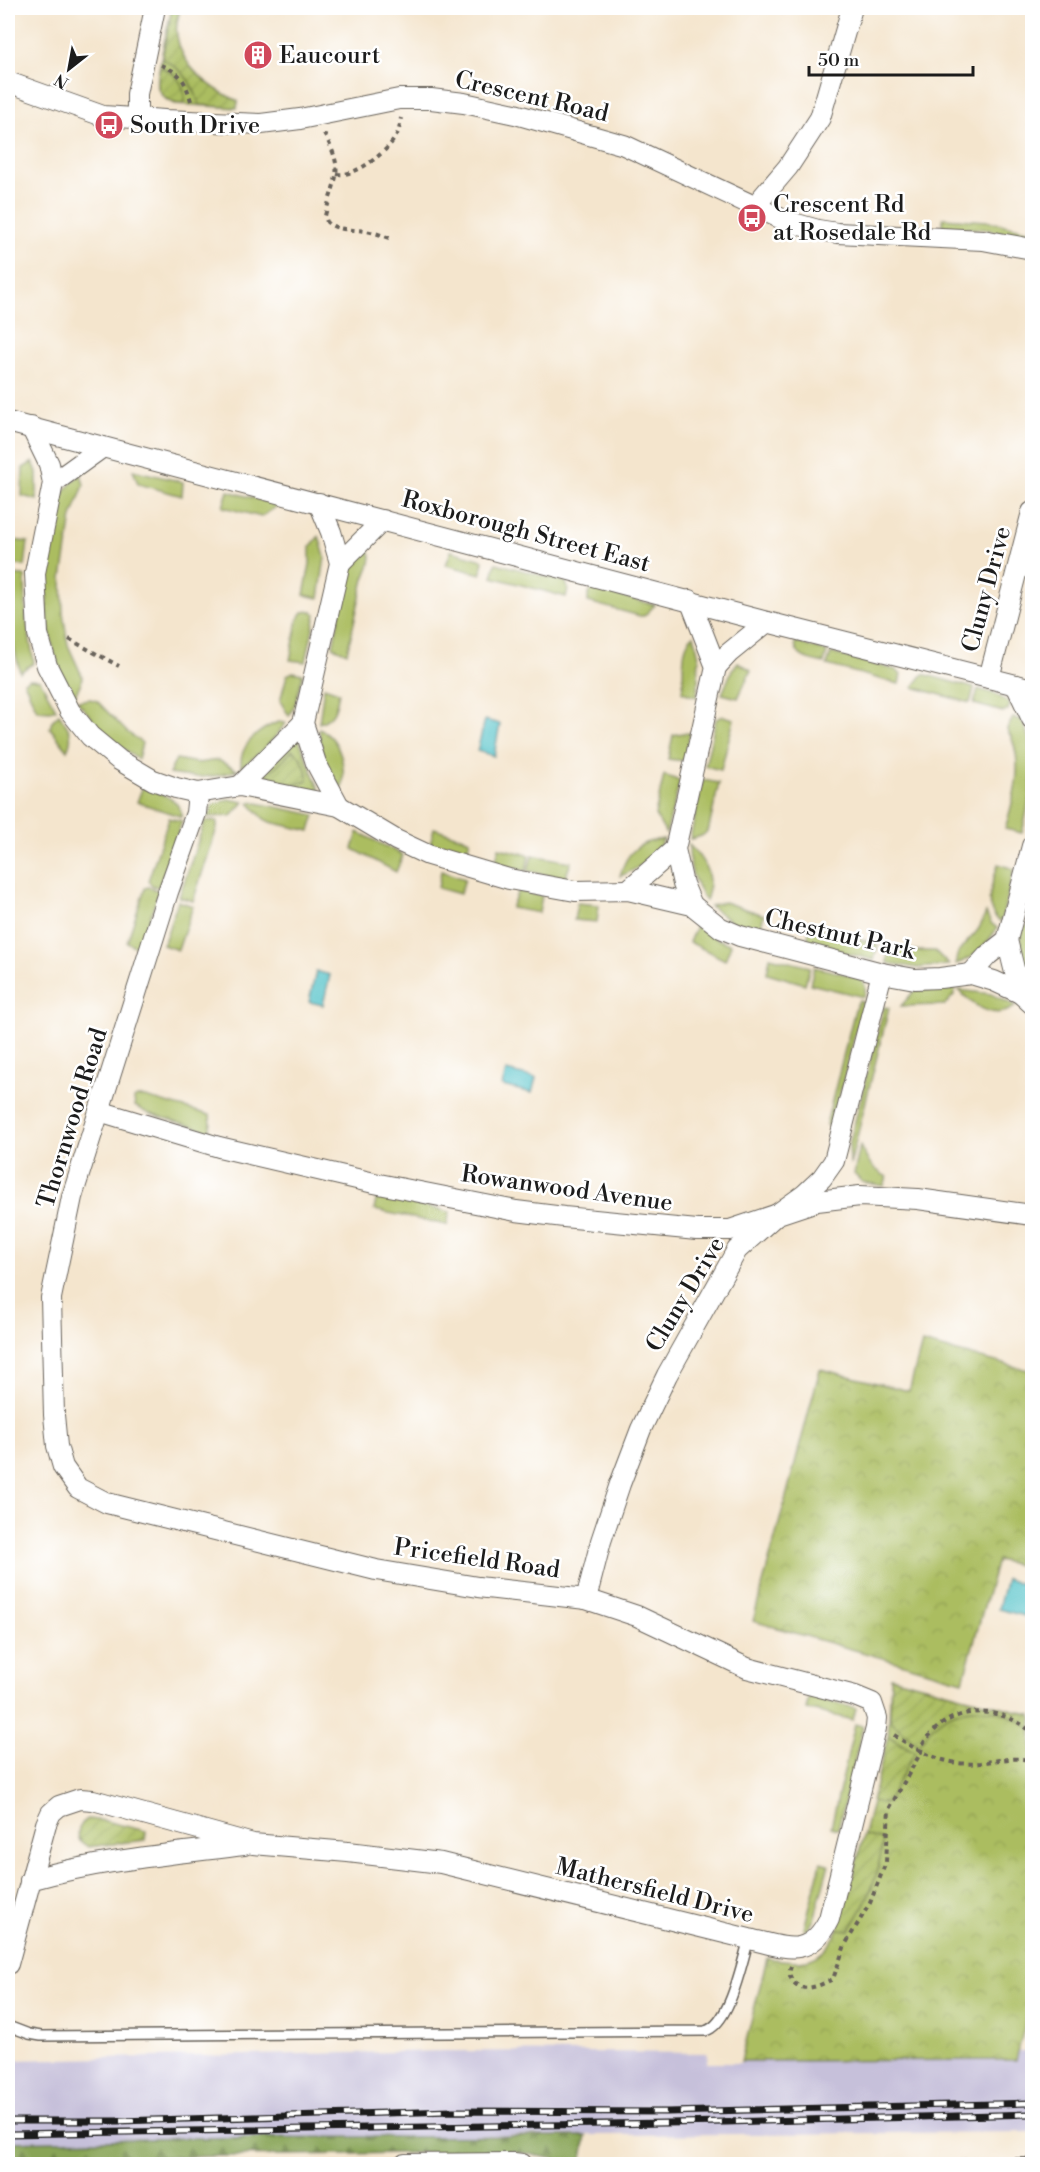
<svg xmlns="http://www.w3.org/2000/svg" width="1040" height="2172" font-family="'Libre Bodoni',serif">
	<style>
		.railway { fill: #c6c0da }
		.grass { fill: #abbd60; stroke: #646c3e; stroke-width: 1.5 }
		.forest { fill: url(#forest-firs); stroke: #526039; stroke-width: 1.5 }
		.park { fill: url(#park-crowns); stroke: #646c3e; stroke-width: 1.5 }
		.garden { fill: url(#garden-furrows); stroke: #646c3e; stroke-width: 1.5 }
		.water { fill: #55c3c9; stroke: #387072; stroke-width: 1.5 }
		.lines { fill: none; stroke-linecap: round; stroke-linejoin: round }
		.lane-casing { stroke: #68625a; stroke-width: 12 }
		.street-casing { stroke: #68625a; stroke-width: 22 }
		.path { stroke: #68625a; stroke-width: 4; stroke-dasharray: 4.5 4.5; stroke-linecap: butt }
		.lane { stroke: #fff; stroke-width: 9 }
		.street { stroke: #fff; stroke-width: 20 }
		.rail-casing { stroke: #1c1c1c; stroke-width: 7 }
		.rail { stroke: #fff; stroke-width: 4.5; stroke-dasharray: 14; stroke-linecap: butt }
		.labels { text-anchor: middle; stroke-width: 5; stroke-linejoin: round; paint-order: stroke }
		.poi-label { font-size: 24px; fill: #1c1c1c; stroke: #fff; text-anchor: start }
		.street-label { font-size: 24px; fill: #1c1c1c; stroke: #fff }
	</style>
	<defs>
		<pattern id="forest-firs" width="22" height="20" patternUnits="userSpaceOnUse" patternTransform="scale(1.5)"><rect width="22" height="20" fill="#88a456"/><path d="M5 1l3.5 6h-7zM16 11l3.5 6h-7z" fill="#6e8546"/></pattern>
		<pattern id="park-crowns" width="20" height="18" patternUnits="userSpaceOnUse" patternTransform="scale(1.5)"><rect width="20" height="18" fill="#abbd60"/><path d="M2 6a3 3 0 1 1 6 0M12 15a3 3 0 1 1 6 0" fill="none" stroke="#93a253"/></pattern>
		<pattern id="garden-furrows" width="10" height="10" patternUnits="userSpaceOnUse" patternTransform="scale(1.5)"><rect width="10" height="10" fill="#abbd60"/><path d="M-1 1l2-2M0 10L10 0M9 11l2-2" fill="none" stroke="#93a253"/></pattern>
	</defs>
	<rect width="100%" height="100%" fill="#fff"/>
	<filter id="ink" filterUnits="userSpaceOnUse"><feTurbulence type="fractalNoise" baseFrequency=".0167" numOctaves="2"/><feDisplacementMap in="SourceGraphic" scale="12" xChannelSelector="R" yChannelSelector="G"/><feConvolveMatrix kernelMatrix="1 2 1 2 8 2 1 2 1" color-interpolation-filters="sRGB"/></filter>
	<filter id="wash" filterUnits="userSpaceOnUse"><feTurbulence type="fractalNoise" baseFrequency=".008" numOctaves="4" result="noise"/><feDisplacementMap in="SourceGraphic" scale="24" xChannelSelector="R" yChannelSelector="G"/><feGaussianBlur stdDeviation="1.35" result="paint"/><feColorMatrix in="noise" values="0 0 0 0 0 0 0 0 0 0 0 0 0 0 0 0 0 1.4 0 .05"/><feComposite in="paint" operator="in"/></filter>
	<g filter="url(#wash)">
		<rect width="100%" height="100%" fill="#f4e5cd"/>
		<!-- railway -->
		<path class="railway" d="M445 2051 708 2053 707 2063H740L741 2061 1015 2060 1018 2051H1032V2132L193 2138 8 2142V2060Z"/>
		<!-- grass -->
		<g class="grass">
			<path d="M943 218 987 221 1032 231V238L984 229 943 227Z"/>
			<path d="M33 462 37 472V500L22 496 23 468Z"/>
			<path d="M133 470 183 482 182 496 138 484Z"/>
			<path d="M81 474 84 485 72 517 62 578 63 612 68 645 83 678 74 698C44 648 42 591 52 536 55 521 57 504 65 491 69 485 75 479 81 474Z"/>
			<path d="M228 491 279 505 261 517 223 507Z"/>
			<path d="M319 536 325 557 319 598 304 595 310 564V547Z"/>
			<path d="M12 540 28 542 25 566 9 564Z"/>
			<path d="M368 548 371 556 370 564 364 579 347 653 333 647 347 578 352 568Z"/>
			<path d="M451 551 483 560 481 574 446 565Z"/>
			<path d="M496 563 566 582 568 589 566 597 492 577Z"/>
			<path d="M8 575 25 576 26 617 34 663 20 672C11 640 7 608 8 575Z"/>
			<path d="M592 589 655 605 644 616H640L588 602V595Z"/>
			<path d="M310 611 316 614 306 662 290 660 298 619 303 612Z"/>
			<path d="M694 635 699 657 697 697 682 692C685 674 679 645 694 635Z"/>
			<path d="M795 642 827 652 824 663C811 660 795 659 795 642Z"/>
			<path d="M831 653 896 670 901 675 899 684 827 665Z"/>
			<path d="M738 662 751 670 738 698 722 694 732 670Z"/>
			<path d="M293 672 303 674 295 704 289 716 280 701 287 675Z"/>
			<path d="M923 674 974 688 970 703 913 687Z"/>
			<path d="M29 679 40 680 56 709 50 711 37 710 24 682Z"/>
			<path d="M324 687 339 692C336 708 335 718 319 723Z"/>
			<path d="M978 689 995 694 1010 704 1008 710 1003 712 974 704Z"/>
			<path d="M90 699 97 701 126 731 142 743 138 759 110 739 77 701Z"/>
			<path d="M59 714C68 727 75 735 67 750L50 728 52 721Z"/>
			<path d="M723 716 734 719 721 770 705 766 716 719Z"/>
			<path d="M1013 718 1022 720C1039 756 1031 796 1022 833L1005 829C1014 798 1026 759 1007 729Z"/>
			<path d="M278 722 286 723C273 741 260 755 241 767 239 744 259 730 278 722Z"/>
			<path d="M319 729C342 738 346 768 342 789 326 772 321 752 319 729Z"/>
			<path d="M683 733H690L684 761 668 759 673 735Z"/>
			<path d="M297 735 320 791 319 793 257 781Z"/>
			<path d="M176 759 198 763 218 760 237 770C213 779 193 778 169 774Z"/>
			<path d="M664 775 680 781 666 834 655 815Z"/>
			<path d="M703 780 719 783 709 828C705 836 700 837 690 839Z"/>
			<path d="M143 786C159 795 179 795 182 817L137 802Z"/>
			<path d="M229 799 244 802 232 816 207 817 214 804Z"/>
			<path d="M252 802 315 815 310 831 270 822 264 819 249 803Z"/>
			<path d="M169 818 182 821 159 887 153 886 148 881Z"/>
			<path d="M205 821H217V828L193 901 179 897Z"/>
			<path d="M434 828 470 840 465 856 430 844Z"/>
			<path d="M358 832 403 855 396 872 353 849Z"/>
			<path d="M664 839C654 857 640 869 620 876 626 852 639 841 664 839Z"/>
			<path d="M689 845C706 861 714 878 706 901 693 883 689 867 689 845Z"/>
			<path d="M499 848 529 855 526 871 495 864Z"/>
			<path d="M532 855 571 862 565 879 528 871Z"/>
			<path d="M998 864 1014 869 1001 922C980 908 993 884 998 864Z"/>
			<path d="M441 871 465 879 460 894 438 888Z"/>
			<path d="M148 887 159 891 140 946H134L127 942 145 888Z"/>
			<path d="M518 891 542 896 539 913 511 908Z"/>
			<path d="M178 901 193 906 178 950 163 945Z"/>
			<path d="M724 902 764 915 759 932 732 922 710 906Z"/>
			<path d="M577 903 599 905 597 922 574 920Z"/>
			<path d="M986 913 991 923 997 928C987 945 975 958 956 964 955 949 969 942 977 931 981 926 983 919 986 913Z"/>
			<path d="M1023 925 1032 927 1029 956 1032 966V984C1021 964 1019 947 1023 925Z"/>
			<path d="M696 926 713 937 731 945 725 960 689 942Z"/>
			<path d="M810 926 878 944 874 960 807 943Z"/>
			<path d="M889 946 918 951H935L949 965 917 968 887 963Z"/>
			<path d="M770 957 810 967 805 984 767 973Z"/>
			<path d="M814 967C825 970 855 974 863 982 867 987 865 992 864 997L810 984Z"/>
			<path d="M955 989 954 995 945 1005 901 1006 915 990Z"/>
			<path d="M959 990 991 994 1016 1006C995 1022 973 1006 959 990Z"/>
			<path d="M859 1000 863 1002 832 1126 826 1125 855 1009Z"/>
			<path d="M884 1007 889 1008 850 1165 849 1145Z"/>
			<path d="M137 1097H145L210 1115 211 1123 209 1131 147 1113 135 1106 134 1099Z"/>
			<path d="M860 1146C867 1161 873 1169 887 1177L884 1186 862 1182 854 1174Z"/>
			<path d="M377 1196 450 1212 447 1225 374 1210Z"/>
			<path d="M809 1697 856 1708 853 1720 806 1709Z"/>
			<path d="M855 1724 863 1726 838 1829 831 1827Z"/>
			<path d="M821 1862 829 1864 814 1920 808 1929H804Z"/>
		</g>
		<!-- forest -->
		<path class="forest" d="M586 2136 581 2164 513 2151 8 2160V2142L193 2138Z"/>
		<!-- park -->
		<g class="park">
			<path d="M172 8H180C179 15 176 23 176 31 176 63 211 89 238 101L237 108 175 104C167 101 160 96 158 88 155 79 169 21 172 8Z"/>
			<path d="M922 1343 1032 1371V1568L997 1560 963 1681 753 1621 820 1369 909 1391Z"/>
			<path d="M891 1677 1032 1715V1996L1016 2060 741 2061 767 1958C808 1964 822 1964 841 1924L888 1740Z"/>
		</g>
		<!-- garden -->
		<g class="garden">
			<path d="M172 8H180C178 16 175 26 177 35 181 67 211 89 238 101L237 108 200 105C192 83 184 69 162 59Z"/>
			<path d="M160 67C177 73 186 86 185 104 161 102 153 90 160 67Z"/>
			<path d="M292 750C303 756 306 768 308 779 298 789 279 782 268 777 272 767 286 759 292 750Z"/>
			<path d="M891 1677 1032 1715V1730C1006 1707 965 1700 937 1723 930 1729 924 1738 918 1745L890 1720Z"/>
			<path d="M888 1736 915 1752 886 1804 872 1801Z"/>
			<path d="M88 1819 105 1821 146 1831 145 1840 88 1847 80 1841C76 1831 79 1824 88 1819Z"/>
			<path d="M864 1835 883 1840C878 1877 869 1900 849 1931L838 1930Z"/>
		</g>
		<!-- water -->
		<g class="water">
			<path d="M485 720 500 724 494 756 477 751Z"/>
			<path d="M316 971 330 975 323 1005 309 1002Z"/>
			<path d="M506 1071 536 1078 532 1093 502 1086Z"/>
			<path d="M1006 1579 1032 1587V1618L998 1609Z"/>
		</g>
	</g>
	<g filter="url(#ink)">
		<g class="lines">
			<!-- lane casing -->
			<g class="lane-casing">
				<g id="lane">
					<path d="M8 2026 29 2034 41 2036 705 2031C730 2025 742 1961 749 1939"/>
					<path d="M960 2164 1032 2163"/>
				</g>
			</g>
			<!-- street casing -->
			<g class="street-casing">
				<g id="street">
					<path d="M8 82 103 116 165 120 261 124 300 119 399 99H431L464 103 515 114 624 145 786 221 818 230 837 233 983 240 1032 249"/>
					<path d="M137 118V94L155 8"/>
					<path d="M754 207 788 167 820 118 852 8"/>
					<path d="M8 422 767 622 1032 689"/>
					<path d="M31 427 49 464 53 483 35 573 38 634 47 666 70 711 90 736 119 760 153 780 176 788 198 793 240 786 339 806 396 840 428 855 509 879 575 891 628 890 692 905 721 928 740 936 882 973 915 979 940 978 971 974 994 981 1020 993 1032 1004"/>
					<path d="M53 483 103 447"/>
					<path d="M319 503 331 532 340 563 303 723 316 763 339 806"/>
					<path d="M340 563 383 520"/>
					<path d="M690 600 716 667 729 653 767 622"/>
					<path d="M989 678 1032 512"/>
					<path d="M1016 685 1032 719"/>
					<path d="M240 786 303 723"/>
					<path d="M628 890 675 849"/>
					<path d="M692 905 683 884 675 849 716 667"/>
					<path d="M1007 940 1020 993"/>
					<path d="M971 974 988 955 1007 940 1032 846"/>
					<path d="M99 1111 219 1147 374 1183 516 1211 564 1217 697 1230H730L817 1201 860 1196 918 1199 1032 1215"/>
					<path d="M586 1599 601 1541 620 1484 641 1429 667 1375 737 1250 776 1215 804 1195 822 1178 834 1161 882 973"/>
					<path d="M30 1880C100 1860 172 1854 244 1845"/>
					<path d="M8 1964 46 1824 51 1813 59 1806 80 1799 93 1800 253 1844 348 1852 441 1863 749 1939C785 1947 809 1960 829 1919L876 1728 877 1718 872 1703 855 1696 747 1668 637 1616 586 1599 478 1587 376 1570 107 1503 78 1488 63 1467 57 1446 54 1415 51 1298 72 1197 168 892 196 813 198 793"/>
					<path d="M405 2164 514 2163 522 2164"/>
				</g>
			</g>
			<!-- path -->
			<g class="path">
				<path d="M161 65C181 73 185 80 191 101"/>
				<path d="M324 134C346 172 334 178 325 216L327 222C337 231 352 229 365 231 374 232 384 236 393 239"/>
				<path d="M337 174C355 178 392 149 398 132 400 128 400 122 401 118"/>
				<path d="M69 639 119 666"/>
				<path d="M894 1735C921 1753 947 1767 981 1763 998 1760 1015 1757 1032 1760"/>
				<path d="M791 1966C789 1972 789 1975 792 1980 802 1995 820 1985 833 1979L845 1945 870 1903 886 1862 889 1809 921 1752C922 1743 926 1739 932 1733 957 1704 1006 1707 1032 1733"/>
			</g>
			<!-- lane -->
			<use href="#lane" class="lane"/>
			<!-- street -->
			<use href="#street" class="street"/>
			<!-- rail casing -->
			<g class="rail-casing">
				<g id="rail">
					<path d="M8 2121H118L452 2111 667 2112 1032 2103"/>
					<path d="M8 2134 726 2122 1032 2114"/>
				</g>
			</g>
			<!-- rail -->
			<use href="#rail" class="rail"/>
		</g>
	</g>
	<!-- icons -->
	<defs>
		<g id="building-disc" transform="scale(1.5)"><circle r="9.5" fill="#d1495b" stroke="#fff"/><path d="M-4-6H4V6H1V3H-1V6H-4ZM-2.5-4.3h1.7v1.8h-1.7ZM.8-4.3h1.7v1.8H.8ZM-2.5-1h1.7V.8h-1.7ZM.8-1h1.7V.8H.8Z" fill="#fff"/></g>
		<g id="bus-disc" transform="scale(1.5)"><circle r="9.5" fill="#d1495b" stroke="#fff"/><path d="M-5-6H5V4H4V6H2V4H-2V6H-4V4H-5ZM-3.5-4V0h7V-4ZM-3.5 1.2v1.5H-2V1.2ZM2 1.2v1.5H3.5V1.2Z" fill="#fff"/></g>
	</defs>
	<g fill-rule="evenodd">
		<use href="#building-disc" x="258" y="55"/>
		<use href="#bus-disc" x="109" y="125"/>
		<use href="#bus-disc" x="752" y="218"/>
	</g>
	<g class="labels">
		<!-- poi labels -->
		<g class="poi-label">
			<text x="279" y="63">Eaucourt</text>
			<text x="130" y="133">South Drive</text>
			<text x="773" y="212">Crescent Rd<tspan x="773" dy="28">at Rosedale Rd</tspan></text>
		</g>
		<!-- street labels -->
		<g class="street-label">
			<text transform="translate(532 96) rotate(13)" y="8">Crescent Road</text>
			<text transform="translate(526 531) rotate(15)" y="8">Roxborough Street East</text>
			<text transform="translate(986 589) rotate(-75)" y="8">Cluny Drive</text>
			<text transform="translate(840 934) rotate(13)" y="8">Chestnut Park</text>
			<text transform="translate(72 1118) rotate(-73)" y="8">Thornwood Road</text>
			<text transform="translate(567 1188) rotate(8)" y="8">Rowanwood Avenue</text>
			<text transform="translate(685 1294) rotate(-59)" y="8">Cluny Drive</text>
			<text transform="translate(477 1558) rotate(8)" y="8">Pricefield Road</text>
			<text transform="translate(655 1890) rotate(14)" y="8">Mathersfield Drive</text>
		</g>
	</g>
	<!-- margin -->
	<rect width="1040" height="2172" fill="none" stroke="#fff" stroke-width="30"/>
	<!-- north arrow -->
	<g transform="translate(69 69) rotate(211)" stroke="#ffffff" stroke-width="4.5" paint-order="stroke">
	<path d="M0-4.5L10 22L0 15L-10 22Z" fill="#1c1c1c"/>
	<text y="-9" font-size="16" font-weight="bold" text-anchor="middle" fill="#1c1c1c">N</text>
	</g>
	<!-- scale -->
	<path d="M809 66v9h164v-9" fill="none" stroke="#1c1c1c" stroke-width="3"/>
	<text x="818" y="66" font-size="18" fill="#1c1c1c" stroke="#ffffff" stroke-width="4.5" paint-order="stroke">50 m</text>
</svg>
